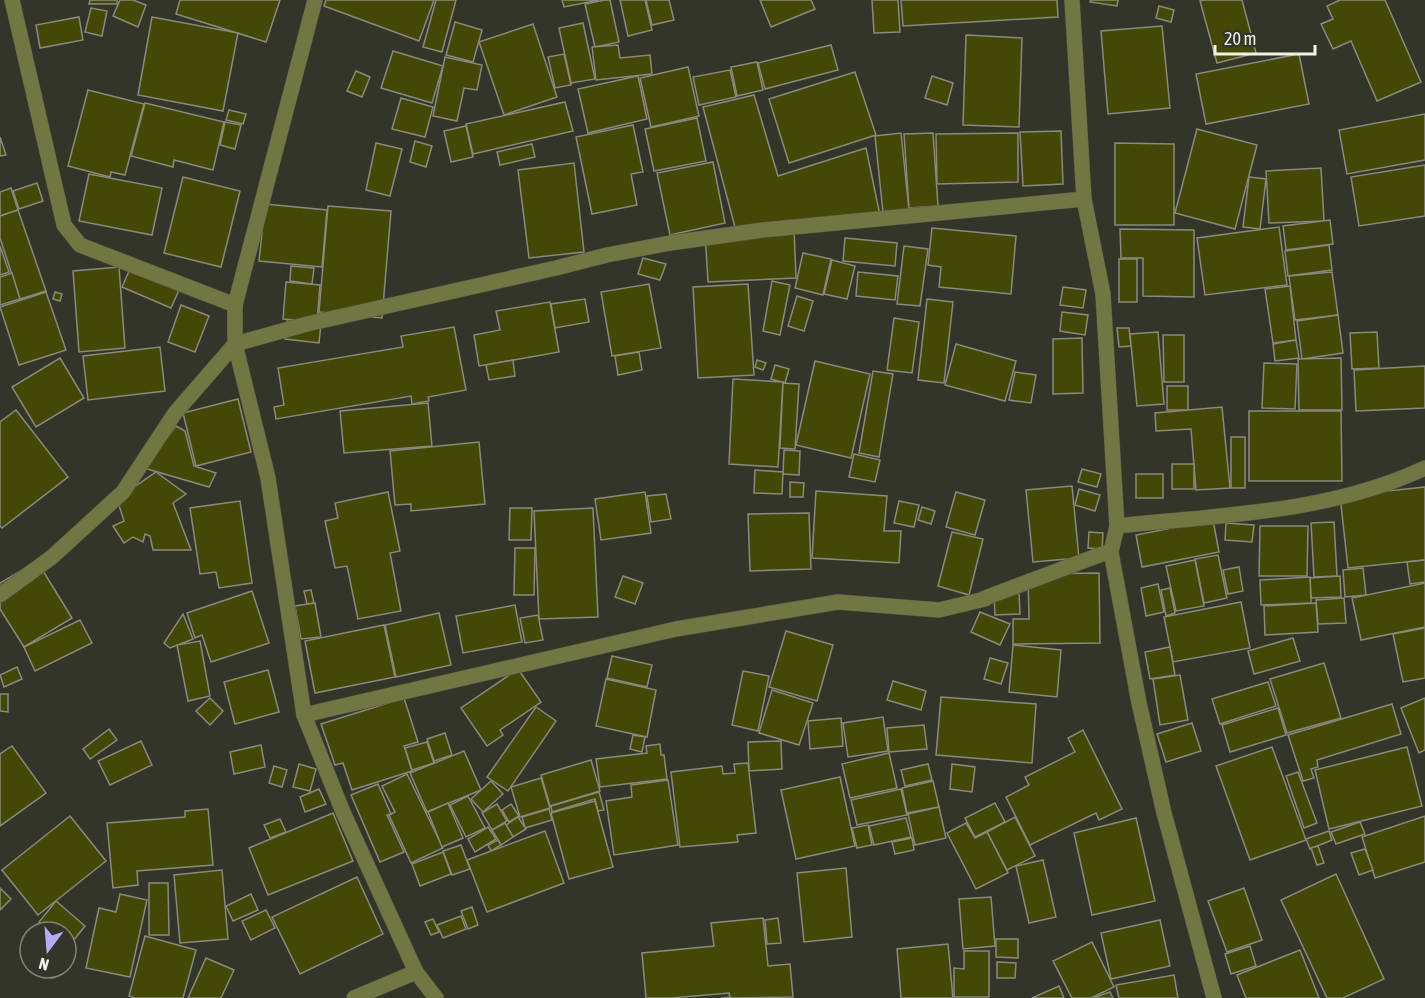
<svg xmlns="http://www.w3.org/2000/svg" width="1425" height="998" font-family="'Asap Condensed',sans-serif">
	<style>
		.building { fill: #444806; stroke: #898a7d; stroke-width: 1.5 }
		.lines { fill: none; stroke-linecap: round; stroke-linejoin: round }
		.minor-casing { stroke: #525348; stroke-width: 16 }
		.minor { stroke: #717642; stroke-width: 15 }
	</style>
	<rect width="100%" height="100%" fill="#343529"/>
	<!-- building -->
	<g class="building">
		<path d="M90 0H117V4H89Z"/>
		<path d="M120 0H133L146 5 138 27 113 16Z"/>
		<path d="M180 0H280L266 42 176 14Z"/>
		<path d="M326 0H434L419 41 324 6Z"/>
		<path d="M436 0H456L442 52 423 47Z"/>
		<path d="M562 0H599L564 7Z"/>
		<path d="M605 0H610L619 42 595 47 585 4Z"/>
		<path d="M620 0H645L652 30 628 36Z"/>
		<path d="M646 0H669L674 20 652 25Z"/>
		<path d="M760 0H811L815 9 771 27Z"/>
		<path d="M872 0H898L900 32 874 33Z"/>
		<path d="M901 0H1057L1058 17 903 26Z"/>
		<path d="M1091 0H1118L1117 6 1090 2Z"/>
		<path d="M1204 0H1242L1256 53 1217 63 1200 1Z"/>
		<path d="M1340 0H1385L1421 82 1377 101 1351 41 1333 49 1321 24 1333 19 1327 6Z"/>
		<path d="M1159 6 1174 10 1171 22 1156 18Z"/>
		<path d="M91 8 107 11 102 36 85 32Z"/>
		<path d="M79 17 83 40 40 48 36 25Z"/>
		<path d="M152 17 238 33 223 111 138 95Z"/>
		<path d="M455 22 482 30 473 62 446 55Z"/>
		<path d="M583 23 595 79 571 83 559 28Z"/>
		<path d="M533 24 557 97 504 115 479 42Z"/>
		<path d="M1162 26 1170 108 1108 114 1101 31Z"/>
		<path d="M966 35 1022 38 1019 127 963 125Z"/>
		<path d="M618 45 620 58 650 55 652 74 596 80 592 47Z"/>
		<path d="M831 45 838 70 765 89 758 63Z"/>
		<path d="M393 51 443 66 432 103 381 88Z"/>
		<path d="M564 54 571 85 555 88 548 57Z"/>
		<path d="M1299 54 1309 104 1206 124 1196 74Z"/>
		<path d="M445 57 482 65 477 90 464 88 457 121 433 116Z"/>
		<path d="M757 62 763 90 737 96 731 67Z"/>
		<path d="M688 67 699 116 651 127 640 78Z"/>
		<path d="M730 70 736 97 699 105 693 77Z"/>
		<path d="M356 71 370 77 362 97 347 91Z"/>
		<path d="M855 72 876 135 789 163 769 99Z"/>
		<path d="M638 76 647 119 588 133 578 89Z"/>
		<path d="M932 76 953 83 947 105 925 98Z"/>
		<path d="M88 90 144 104 125 175 111 172 110 177 68 166Z"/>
		<path d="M754 95 778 176 866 148 881 220 735 227 703 107Z"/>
		<path d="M401 98 433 107 425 137 392 129Z"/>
		<path d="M565 102 573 131 473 154 466 124Z"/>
		<path d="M145 103 224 122 213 170 174 160 173 167 131 156Z"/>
		<path d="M229 110 246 114 243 124 226 120Z"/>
		<path d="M1425 114V160L1347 174 1339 130Z"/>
		<path d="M697 118 706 161 654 171 645 129Z"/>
		<path d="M225 122 241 125 235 149 220 145Z"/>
		<path d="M633 125 643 172 631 174 637 205 592 214 576 137Z"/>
		<path d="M466 126 473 157 451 162 444 131Z"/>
		<path d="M1197 129 1257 145 1235 229 1175 213Z"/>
		<path d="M1061 131 1063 184 1023 186 1020 132Z"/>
		<path d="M901 133 910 219 884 222 875 136Z"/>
		<path d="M933 133 938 206 909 208 904 134Z"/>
		<path d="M1018 133V182L937 184 936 134Z"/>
		<path d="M0 137 6 155 0 156Z"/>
		<path d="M415 141 432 146 426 167 410 162Z"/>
		<path d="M376 143 402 149 390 196 366 190Z"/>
		<path d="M1115 143 1174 144V225H1115Z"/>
		<path d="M532 144 535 157 500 165 497 152Z"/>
		<path d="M713 162 725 223 670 235 657 173Z"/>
		<path d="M574 163 584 252 529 258 518 170Z"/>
		<path d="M1425 165V216L1359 226 1351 177Z"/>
		<path d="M1321 168 1324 221 1269 223 1266 171Z"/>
		<path d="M89 174 162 188 152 235 79 221Z"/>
		<path d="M183 177 240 191 221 267 164 253Z"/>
		<path d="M1249 177 1266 179 1260 229 1243 227Z"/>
		<path d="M37 183 43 201 19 209 13 191Z"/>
		<path d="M11 188 18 210 0 216V192Z"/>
		<path d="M265 204 327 210 322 267 259 261Z"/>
		<path d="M328 206 391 211 382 318 319 312Z"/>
		<path d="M18 210 46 291 20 299 0 238V216Z"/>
		<path d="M1330 220 1333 244 1286 250 1283 226Z"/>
		<path d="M1279 227 1287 285 1205 295 1197 238Z"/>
		<path d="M794 228 796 278 708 282 705 232Z"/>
		<path d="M932 228 1016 236 1011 294 939 287 941 267 928 265Z"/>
		<path d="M1120 229 1194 230V297L1143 296V258H1121Z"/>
		<path d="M845 238 897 243 895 266 843 261Z"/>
		<path d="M1329 245 1332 270 1288 276 1285 251Z"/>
		<path d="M0 246 9 272 0 275Z"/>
		<path d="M904 246 928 249 920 306 897 304Z"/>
		<path d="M803 253 831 259 823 295 795 288Z"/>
		<path d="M643 258 666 264 660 280 638 274Z"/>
		<rect x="1119" y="259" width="18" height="43"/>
		<path d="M832 260 855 266 847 299 824 294Z"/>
		<path d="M291 266 314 268 312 284 290 281Z"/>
		<path d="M119 267 125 348 79 352 73 271Z"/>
		<path d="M130 269 179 290 171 308 122 287Z"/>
		<path d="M858 272 898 276 895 300 856 296Z"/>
		<path d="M1332 272 1338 315 1295 320 1289 276Z"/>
		<path d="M12 273 20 299 0 305V277Z"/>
		<path d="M772 281 790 285 780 335 763 331Z"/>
		<path d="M286 282 320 285 317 322 283 319Z"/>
		<path d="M649 284 661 348 612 356 601 292Z"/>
		<path d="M748 284 754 375 698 378 693 287Z"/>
		<path d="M1290 286 1296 340 1273 343 1265 289Z"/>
		<path d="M1063 287 1086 290 1083 308 1060 305Z"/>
		<path d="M46 292 66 350 19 365 0 307Z"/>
		<path d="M55 292 62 294 60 301 53 299Z"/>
		<path d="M797 296 813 301 804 331 788 326Z"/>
		<path d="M585 299 589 322 555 328 551 304Z"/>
		<path d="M927 299 953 302 944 383 918 380Z"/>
		<path d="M550 302 559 352 479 366 474 335 500 330 496 311Z"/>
		<path d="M181 305 209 316 195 352 168 342Z"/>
		<path d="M1062 312 1088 315 1085 335 1060 331Z"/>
		<path d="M1338 315 1343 353 1302 359 1297 321Z"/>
		<path d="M894 318 919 322 912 373 887 370Z"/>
		<path d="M287 321 321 324 319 343 285 339Z"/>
		<path d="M454 327 466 390 428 397 429 401 412 404 411 396 276 419 274 407 284 405 278 368 403 347 401 336Z"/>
		<path d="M1117 328H1129L1131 346 1119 347Z"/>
		<path d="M1158 332 1164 404 1137 406 1130 334Z"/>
		<path d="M1377 332 1379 368 1352 369 1350 333Z"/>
		<path d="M1163 335H1184V382H1164Z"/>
		<path d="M1082 338 1083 393 1053 394V339Z"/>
		<path d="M1296 340 1299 358 1275 361 1273 344Z"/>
		<path d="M956 344 1016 361 1005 401 945 385Z"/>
		<path d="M160 347 165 391 88 400 83 356Z"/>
		<path d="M639 352 642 370 618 375 615 356Z"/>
		<path d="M60 358 84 398 36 427 12 387Z"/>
		<path d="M1341 358 1342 410H1299L1298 359Z"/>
		<path d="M513 360 515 376 489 380 486 365Z"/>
		<path d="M757 360 766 363 763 370 755 367Z"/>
		<path d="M815 361 870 374 851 458 796 445Z"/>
		<path d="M1264 363 1297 364 1295 409 1262 408Z"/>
		<path d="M775 365 789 369 785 383 771 379Z"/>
		<path d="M1425 366V408L1356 411 1354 370Z"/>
		<path d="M873 371 893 374 879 457 859 453Z"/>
		<path d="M1015 372 1036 375 1031 403 1009 400Z"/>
		<path d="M733 379 783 382 778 467 729 464Z"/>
		<path d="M783 383 799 384 795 449 780 448Z"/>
		<rect x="1167" y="386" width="21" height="24"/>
		<path d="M238 399 251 452 196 466 183 413Z"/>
		<path d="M428 403 432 446 344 453 340 411Z"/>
		<path d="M1222 407 1230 488 1196 490 1191 429 1156 431 1155 413Z"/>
		<path d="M16 410 68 477 2 528 0 526V422Z"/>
		<path d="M1249 411H1341L1342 481H1249Z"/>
		<path d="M176 426 185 431 194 466 216 473 209 487 144 468Z"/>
		<rect x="1231" y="437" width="14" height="51"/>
		<path d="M479 442 485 504 411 511V504L395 505 390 451Z"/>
		<path d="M784 450 800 451 799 475 783 474Z"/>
		<path d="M854 454 880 460 875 482 849 477Z"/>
		<rect x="1172" y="464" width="22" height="25"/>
		<path d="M1082 469 1101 474 1097 487 1078 482Z"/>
		<path d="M755 470 783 472 782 494 754 493Z"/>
		<path d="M156 472 186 494 173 503 191 550H153L150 536 145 534 143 542 133 537 124 543 113 526 124 521 117 499Z"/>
		<rect x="1136" y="474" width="27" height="24"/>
		<path d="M790 482 804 483 803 497H790Z"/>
		<path d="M1072 486 1079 558 1033 562 1026 490Z"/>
		<path d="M1425 487V560L1348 568 1340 496Z"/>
		<path d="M1079 489 1100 495 1095 511 1075 505Z"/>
		<path d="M816 491 887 496 884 531H901L899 563 812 558Z"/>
		<path d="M388 492 400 551 390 553 401 611 358 619 347 566 335 568 325 521 338 518 335 503Z"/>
		<path d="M645 492 651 533 601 540 595 499Z"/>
		<path d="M956 492 985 500 975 535 946 527Z"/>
		<path d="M666 494 671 519 651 522 647 496Z"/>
		<path d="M240 501 252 583 219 588 216 572 200 574 190 508Z"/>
		<path d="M899 501 919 505 914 527 894 523Z"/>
		<path d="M922 507 935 511 931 524 918 520Z"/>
		<path d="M510 508H532L531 540H509Z"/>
		<path d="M593 508 598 617 539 619 534 511Z"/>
		<path d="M809 513 811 569 750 571 748 514Z"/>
		<path d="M1213 520 1219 552 1142 567 1136 535Z"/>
		<path d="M1334 522 1337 576 1314 577 1311 523Z"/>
		<path d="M1226 523 1254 525 1252 542 1225 540Z"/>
		<path d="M1260 526H1308L1307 576H1259Z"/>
		<path d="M952 532 983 539 969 595 938 586Z"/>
		<path d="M1089 532 1103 533 1102 549 1088 548Z"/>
		<path d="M515 548H535L534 595H514Z"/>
		<path d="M1218 555 1227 598 1204 603 1195 559Z"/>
		<path d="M1195 560 1204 606 1176 611 1166 566Z"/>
		<path d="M1425 560V582L1410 584 1407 562Z"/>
		<path d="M37 561 72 618 24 647 0 609V583Z"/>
		<path d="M1239 567 1243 591 1228 594 1223 570Z"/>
		<path d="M1363 568 1366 595 1345 597 1343 570Z"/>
		<path d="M1099 573 1100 643 1013 644V619H1029L1028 574Z"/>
		<path d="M623 576 643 583 635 604 615 597Z"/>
		<path d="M1340 576 1341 597 1311 598 1310 578Z"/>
		<path d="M1310 577 1311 603 1261 605 1260 580Z"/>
		<path d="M1425 583V627L1361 640 1352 598Z"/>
		<path d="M1158 584 1164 612 1146 616 1141 588Z"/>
		<path d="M1170 588 1175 613 1166 616 1161 590Z"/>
		<path d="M311 590 314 603 307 604 304 591Z"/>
		<path d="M252 591 269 643 211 662 202 635 195 638 187 613Z"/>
		<path d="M1019 593 1020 614 995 615 994 594Z"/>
		<path d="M1344 598 1346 623 1318 624 1316 600Z"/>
		<path d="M1241 602 1250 648 1173 662 1164 617Z"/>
		<path d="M315 603 321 637 301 639 295 606Z"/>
		<path d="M1316 603 1318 632 1265 635 1264 606Z"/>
		<path d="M515 605 522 642 463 653 456 616Z"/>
		<path d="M980 612 1010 624 1000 645 971 632Z"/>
		<path d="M439 613 451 665 396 677 385 625Z"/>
		<path d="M183 614 193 639 170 648 164 643Z"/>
		<path d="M538 615 543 640 525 643 520 618Z"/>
		<path d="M80 620 92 643 35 671 24 647Z"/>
		<path d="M384 625 395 677 315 693 305 641Z"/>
		<path d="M1425 628V678L1403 682 1393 634Z"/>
		<path d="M786 631 833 645 817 701 769 687Z"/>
		<path d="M1293 638 1300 661 1254 674 1248 651Z"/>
		<path d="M200 641 210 696 188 701 177 645Z"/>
		<path d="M1013 645 1061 650 1057 697 1009 692Z"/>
		<path d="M1170 647 1175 675 1150 679 1145 652Z"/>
		<path d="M612 656 652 665 647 687 607 678Z"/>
		<path d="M990 658 1008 663 1001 684 984 679Z"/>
		<path d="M1324 663 1341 718 1287 733 1270 679Z"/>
		<path d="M17 667 22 679 4 687 0 675Z"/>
		<path d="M518 669 541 702 500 730 503 735 487 746 461 708Z"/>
		<path d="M268 670 279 712 235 724 224 682Z"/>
		<path d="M743 671 769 676 758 731 732 725Z"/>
		<path d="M1180 675 1188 720 1160 725 1153 679Z"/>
		<path d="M606 679 656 690 647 737 596 726Z"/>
		<path d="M893 681 926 691 921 710 887 700Z"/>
		<path d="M1268 682 1276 706 1220 724 1212 699Z"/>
		<path d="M772 690 813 703 799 745 759 733Z"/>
		<path d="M0 694H8V712L0 711Z"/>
		<path d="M941 697 1036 704 1032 763 936 755Z"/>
		<path d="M210 698 223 711 210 725 196 711Z"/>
		<path d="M404 698 418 742 404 746 412 771 352 790 343 763 335 765 321 724Z"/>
		<path d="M1425 698V750L1419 753 1401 708Z"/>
		<path d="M1392 704 1401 734 1317 760 1318 767 1311 769 1314 778 1303 781 1288 735Z"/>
		<path d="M536 707 556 721 508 791 487 777Z"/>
		<path d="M1278 708 1286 735 1230 752 1222 725Z"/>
		<path d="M883 717 888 751 848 757 843 723Z"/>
		<path d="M841 718 843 746 810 749 808 721Z"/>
		<path d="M1192 723 1201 751 1166 762 1157 734Z"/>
		<path d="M924 725 927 749 889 752 887 728Z"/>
		<path d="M109 729 117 740 90 759 83 749Z"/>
		<path d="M1083 730 1122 809 1099 820 1096 813 1030 845 1006 797 1029 785 1025 777 1075 752 1068 738Z"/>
		<path d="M445 733 452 755 434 761 427 739Z"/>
		<path d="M633 735 645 737 642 752 630 749Z"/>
		<path d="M141 741 152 765 110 785 98 761Z"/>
		<path d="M781 741 782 769 749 771 748 742Z"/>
		<path d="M427 742 434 763 412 770 405 748Z"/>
		<path d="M660 744 661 755H664L667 779 600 787 596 759 647 753 646 746Z"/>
		<path d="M261 745 265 767 234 774 230 752Z"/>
		<path d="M12 746 46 793 0 826V754Z"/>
		<path d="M1272 747 1306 840 1250 860 1216 766Z"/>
		<path d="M1407 747 1422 806 1329 829 1315 770Z"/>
		<path d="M464 751 481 790 427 812 410 773Z"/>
		<path d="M889 753 897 788 850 798 842 764Z"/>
		<path d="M591 760 600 791 550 806 541 775Z"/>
		<path d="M748 763 756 833 737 835 738 842 680 847 671 772 722 766 723 774 735 773 734 764Z"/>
		<path d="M299 764 316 769 310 791 293 787Z"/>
		<path d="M928 764 932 780 905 786 901 770Z"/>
		<path d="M952 764 975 767 972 792 950 789Z"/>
		<path d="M274 766 287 770 282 787 269 783Z"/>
		<path d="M1298 772 1317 823 1304 828 1286 776Z"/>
		<path d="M407 774 443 848 411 863 389 815 395 812 382 786Z"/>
		<path d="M840 777 855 846 796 859 781 790Z"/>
		<path d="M541 778 550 808 520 817 511 787Z"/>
		<path d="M668 780 678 845 614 855 606 801 632 797 631 785Z"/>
		<path d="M491 781 503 794 483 812 471 799Z"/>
		<path d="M933 781 939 807 907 813 902 788Z"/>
		<path d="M378 784 391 814 387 815 404 852 380 862 351 795Z"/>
		<path d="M319 789 326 804 305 812 300 797Z"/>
		<path d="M901 789 907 815 857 825 851 800Z"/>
		<path d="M599 792 604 810 598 811 595 799 552 812 551 806Z"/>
		<path d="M468 796 485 828 466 837 450 805Z"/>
		<path d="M595 801 613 867 569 879 551 813Z"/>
		<path d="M448 803 463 838 442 847 428 812Z"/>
		<path d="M995 803 1005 822 975 837 965 818Z"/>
		<path d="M497 804 507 821 492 830 482 813Z"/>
		<path d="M511 804 519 816 509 822 502 810Z"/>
		<path d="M939 807 946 838 915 845 908 814Z"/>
		<path d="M208 809 213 865 137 871 138 885 113 888 107 823 185 817V811Z"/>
		<path d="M549 809 552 820 525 828 522 817Z"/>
		<path d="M333 813 353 861 268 895 249 848Z"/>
		<path d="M70 816 106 861 38 915 2 870Z"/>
		<path d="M1425 816V862L1375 878 1362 837Z"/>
		<path d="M518 817 526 829 513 837 506 825Z"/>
		<path d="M1015 817 1035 856 1007 870 987 832Z"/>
		<path d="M906 818 911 837 874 845 869 826Z"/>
		<path d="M1136 818 1155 901 1092 915 1074 833Z"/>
		<path d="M280 819 286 832 270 838 264 825Z"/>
		<path d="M1360 822 1365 834 1336 844 1331 832Z"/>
		<path d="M505 823 513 837 501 845 492 830Z"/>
		<path d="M966 823 975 838 987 832 1008 873 976 889 947 833Z"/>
		<path d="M868 825 872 845 857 848 852 828Z"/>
		<path d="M488 827 496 839 475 852 468 839Z"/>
		<path d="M545 831 564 883 487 912 467 860Z"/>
		<path d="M1329 831 1332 840 1310 849 1306 839Z"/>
		<path d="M912 838 914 850 895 854 892 842Z"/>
		<path d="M498 840 501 845 491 851 488 845Z"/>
		<path d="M461 845 470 869 452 875 443 851Z"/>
		<path d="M1318 846 1324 863 1317 865 1311 848Z"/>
		<path d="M1365 849 1373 870 1359 875 1351 853Z"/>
		<path d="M443 852 451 874 420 886 412 864Z"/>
		<path d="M1043 860 1056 917 1029 923 1016 866Z"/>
		<path d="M846 868 852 937 804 942 797 873Z"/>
		<path d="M222 870 228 939 180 943 174 875Z"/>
		<path d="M1336 874 1384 979 1343 998H1327L1281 900Z"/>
		<path d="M357 877 383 934 300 974 272 917Z"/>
		<path d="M149 883H168L169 935H149Z"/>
		<path d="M0 888 11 899 0 910Z"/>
		<path d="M1244 888 1262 940 1227 952 1208 901Z"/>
		<path d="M120 894 147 900 130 977 86 968 99 908 116 912Z"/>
		<path d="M251 894 258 910 233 921 226 906Z"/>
		<path d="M991 897 995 946 963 949 959 899Z"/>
		<path d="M56 901 85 926 69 946 66 944V932H52L39 922Z"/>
		<path d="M472 907 478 925 468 929 461 911Z"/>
		<path d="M266 910 275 928 251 940 242 921Z"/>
		<path d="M461 916 466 929 443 938 437 925Z"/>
		<path d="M763 918 768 966 790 964 793 997 721 998 730 997 729 993 671 998H646L642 953 714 946 711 923Z"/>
		<path d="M778 918 781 943 767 944 765 920Z"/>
		<path d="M433 919 439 932 431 935 425 922Z"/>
		<path d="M1160 920 1170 966 1111 979 1101 933Z"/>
		<path d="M145 936 196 950 183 998H135L129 996Z"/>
		<path d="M996 939H1018V958L996 957Z"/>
		<path d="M1092 942 1114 987 1091 998H1072L1053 961Z"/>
		<path d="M948 944 953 998H901L897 949Z"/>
		<path d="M1250 946 1256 966 1231 974 1225 954Z"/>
		<path d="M1300 950 1319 998H1246L1237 975Z"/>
		<path d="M964 951H989V997H954V968L964 969Z"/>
		<path d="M206 958 234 970 221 998H188Z"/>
		<path d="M997 962 1016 963 1015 978H997Z"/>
		<path d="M1174 975 1178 998H1119L1116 985Z"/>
		<path d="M1059 986 1064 998H1032Z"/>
		<path d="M1110 992 1113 998H1093Z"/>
	</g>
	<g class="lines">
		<!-- minor casing -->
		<g class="minor-casing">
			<g id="minor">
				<path d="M12 0 64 225 80 245 235 305"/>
				<path d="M315 0 235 305V344L268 478 304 715 343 812 416 972 436 998"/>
				<path d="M1084 199 1103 294 1117 526 1111 552 1139 703 1164 813 1214 998"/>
				<path d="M1117 526C1221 515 1329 513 1425 468"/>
				<path d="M0 595 52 557 123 492 175 413 235 344 307 324 556 268 607 255 670 243 763 230 1084 199 1072 0"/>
				<path d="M304 715 676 629 838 602 939 610 985 599V598L1110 551 1111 552"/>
				<path d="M354 998 416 972"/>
			</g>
		</g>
		<!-- minor -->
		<use href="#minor" class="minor"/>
	</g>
	<!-- north arrow -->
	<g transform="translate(48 950) rotate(196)"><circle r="28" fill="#343529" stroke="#808177" stroke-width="1.5"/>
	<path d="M0-4.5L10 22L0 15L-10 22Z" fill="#baaaf6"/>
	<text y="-9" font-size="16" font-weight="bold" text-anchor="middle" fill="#f1f3eb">N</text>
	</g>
	<!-- scale -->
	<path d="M1215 45v9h100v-9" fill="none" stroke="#f1f3eb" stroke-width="3"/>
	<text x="1224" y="45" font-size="18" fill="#f1f3eb" stroke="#343529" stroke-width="4.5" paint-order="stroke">20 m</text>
</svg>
